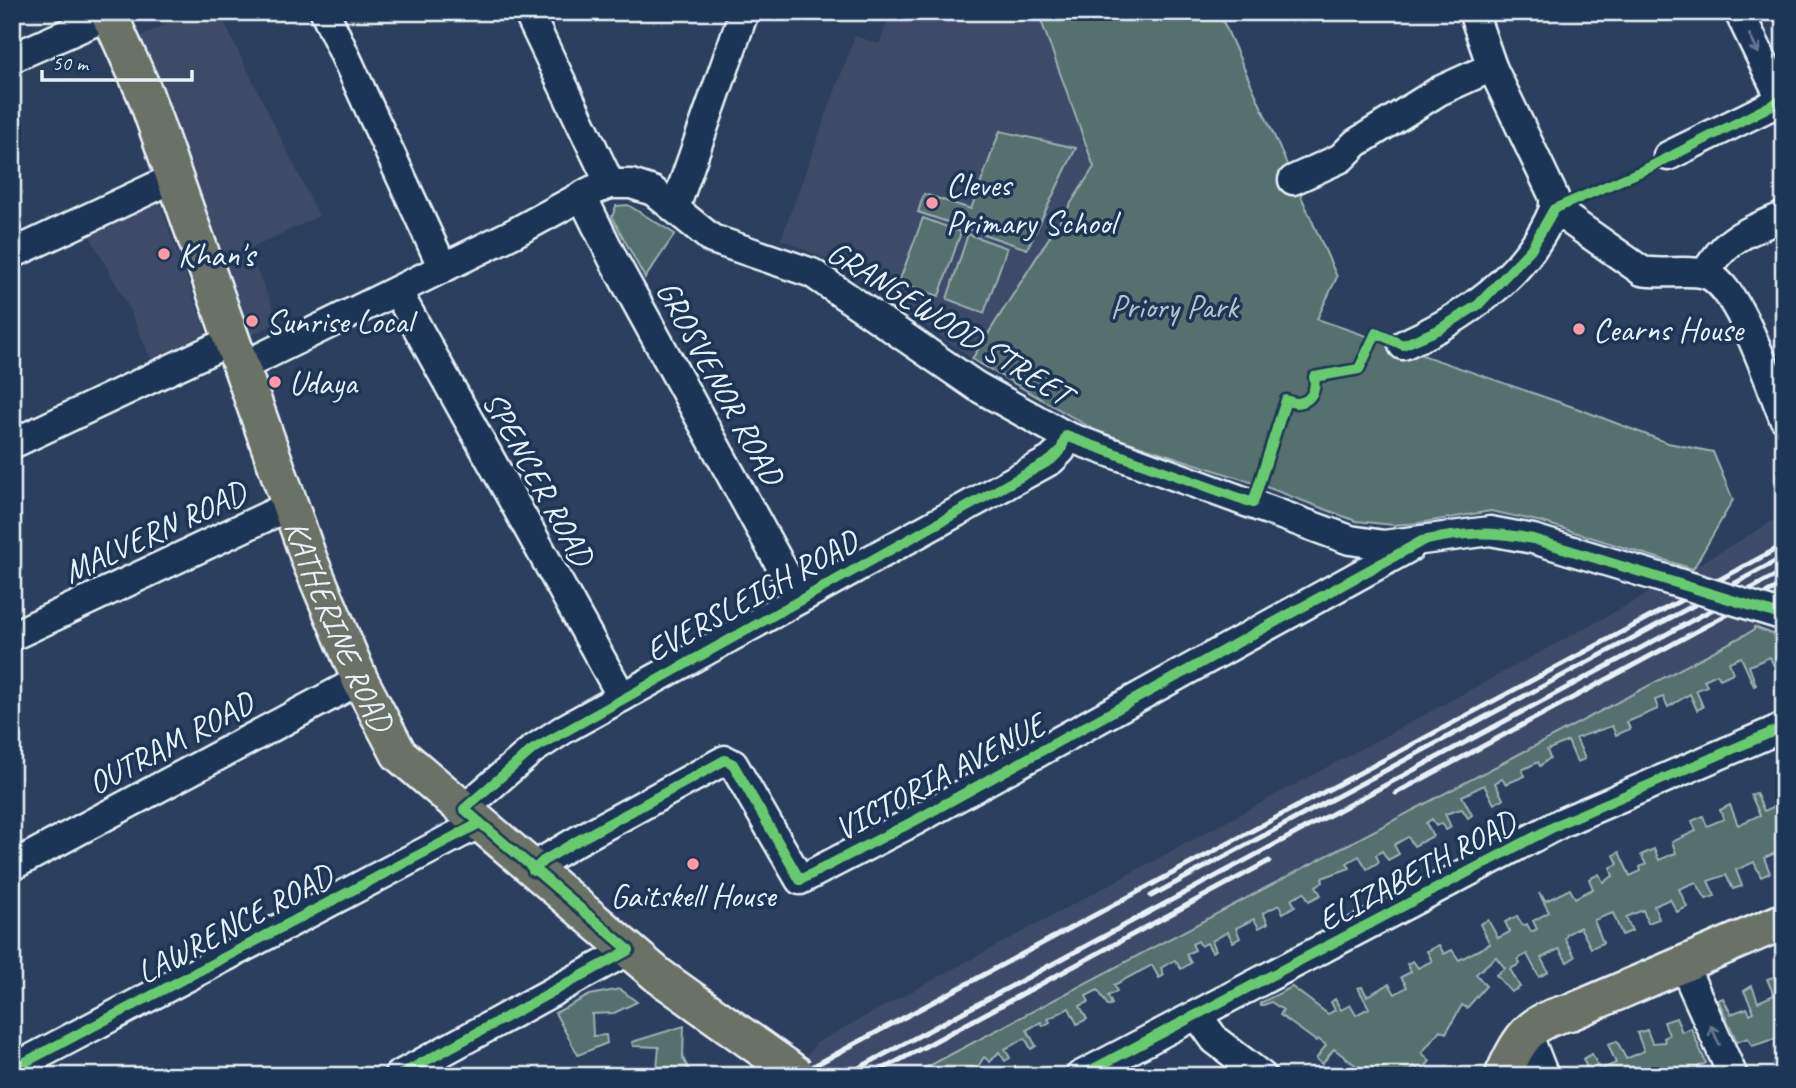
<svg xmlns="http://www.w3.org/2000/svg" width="1796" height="1088" font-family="Caveat,sans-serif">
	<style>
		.built { fill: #3e4b67 }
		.green { fill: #55706e; stroke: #9eb0b3; stroke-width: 2 }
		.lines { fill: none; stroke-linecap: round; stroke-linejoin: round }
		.minor-casing { stroke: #e8f1f8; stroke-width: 33 }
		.major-casing { stroke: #e8f1f8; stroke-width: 40 }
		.minor { stroke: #1d3557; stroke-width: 28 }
		.major { stroke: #6a7166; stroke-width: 35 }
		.rail { stroke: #e8f1f8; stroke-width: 5 }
		.minor-bridge-casing { stroke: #e8f1f8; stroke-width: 33; stroke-linecap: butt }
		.major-bridge-casing { stroke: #e8f1f8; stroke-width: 40; stroke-linecap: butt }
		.minor-bridge { stroke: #1d3557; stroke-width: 28 }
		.major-bridge { stroke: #6a7166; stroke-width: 35 }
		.cycleway-casing { stroke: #1d3557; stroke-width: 15 }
		.cycleway { stroke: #67ca6e; stroke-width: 10 }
		.oneway { stroke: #64778f }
		.poi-dot { fill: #ff9aa2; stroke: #1d3557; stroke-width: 2.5 }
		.labels { text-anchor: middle; stroke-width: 7; stroke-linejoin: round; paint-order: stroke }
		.poi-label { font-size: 33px; fill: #e8f1f8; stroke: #1d3557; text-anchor: start }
		.park-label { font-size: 33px; fill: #b5c4c8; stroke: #1d3557 }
		.street-label { font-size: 33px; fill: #e8f1f8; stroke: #1d3557 }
	</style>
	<rect width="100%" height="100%" fill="#2c3f5e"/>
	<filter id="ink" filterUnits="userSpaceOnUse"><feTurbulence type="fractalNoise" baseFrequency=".0143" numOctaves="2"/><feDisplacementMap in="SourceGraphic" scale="14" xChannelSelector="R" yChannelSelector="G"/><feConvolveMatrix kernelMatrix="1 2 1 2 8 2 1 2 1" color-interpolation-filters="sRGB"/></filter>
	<g filter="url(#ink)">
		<!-- built -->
		<g class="built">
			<path d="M192 12H219L319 216 248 250 279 322 245 338 135 39Z"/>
			<path d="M891 12H1038L1094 167 972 359 867 283 828 260 781 239 855 36 879 44Z"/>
			<path d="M160 203 206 333 151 359 127 304 89 235Z"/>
			<path d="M1784 511V613L1754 629 910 1076H757L807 1056 816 1043 1648 594 1773 521Z"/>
		</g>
		<!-- green -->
		<g class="green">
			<path d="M1038 12H1219L1337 277 1317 319 1579 409 1668 443 1713 452 1733 500 1693 569 1542 522 1491 511 1419 523 1393 525 1356 521 1269 488 1098 432 972 359 1094 167Z"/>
			<path d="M1000 131 1076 148 1027 249 918 212 924 194 971 209Z"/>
			<path d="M628 205 675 234 645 278 612 217 616 206Z"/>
			<path d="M923 218 961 232 939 296 899 282Z"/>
			<path d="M968 234 1007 248 984 313 947 299Z"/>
			<path d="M1754 627 1784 638V657L1776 660 1782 674 1778 675 1770 657 1749 666 1756 685 1754 686 1741 657 1729 662 1733 673 1720 679 1717 674 1704 680 1707 686 1696 690 1703 707 1697 710 1690 694 1668 707 1663 697 1655 700 1658 709 1627 722 1630 729 1616 735 1612 726 1576 738 1585 759 1577 762 1568 741 1547 750 1550 758 1540 766 1538 762 1522 770 1525 776 1506 784 1502 779 1495 783 1503 799 1494 804 1484 785 1462 796 1472 815 1468 818 1462 809 1445 814 1451 827 1446 830 1442 823 1436 826 1432 819 1426 823 1433 836 1414 846 1408 837 1394 845 1399 854 1388 860 1382 851 1376 855 1379 862 1367 869 1359 856 1347 863 1350 868 1322 878 1323 882 1316 886 1321 895 1309 901 1304 892 1291 899 1295 906 1283 913 1279 905 1263 913 1268 923 1259 928 1254 919 1236 928 1240 938 1233 942 1228 932 1212 941 1216 950 1212 952 1207 943 1201 946 1198 941 1192 944 1195 950 1186 954 1191 963 1181 969 1175 960 1161 968 1164 975 1159 978 1152 965 1114 985 1117 991 1108 996 1112 1004 1108 1006 1098 990 1086 996 1089 1002 1080 1006 1087 1019 1077 1024 1069 1008 1048 1019 1050 1022 1043 1026 1041 1022 1027 1030 1036 1046 1031 1049 1025 1038 1005 1049 1010 1058 1005 1061 999 1052 990 1062 984 1057 972 1076H910L1754 630Z"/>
			<path d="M1784 780V858L1780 851 1764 858 1770 873 1761 877 1754 862 1736 870 1742 886 1733 889 1726 875 1708 881 1715 896 1706 899 1696 882 1679 889 1687 907 1677 912 1670 899 1654 906 1659 919 1648 923 1643 910 1626 917 1632 931 1622 935 1613 913 1594 920 1603 943 1591 948 1580 927 1567 934 1565 939 1575 957 1567 962 1559 949 1541 958 1548 972 1539 977 1527 954 1518 959 1520 964 1510 969 1520 987 1511 992 1496 975 1505 968 1496 957 1476 974 1486 986 1467 1008 1462 1005 1446 1033 1440 1030 1422 1053 1430 1061 1421 1072 1414 1066 1406 1076H1370L1334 1049 1322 1064 1316 1059 1326 1045 1318 1039 1316 1041 1280 1015 1283 1010 1271 1002 1261 1006 1260 1003 1292 987 1328 1014 1335 1010 1331 1002 1335 999 1341 1010 1350 1005 1356 1015 1369 1008 1358 988 1362 987 1367 996 1389 984 1395 994 1407 987 1401 977 1411 972 1407 964 1413 961 1418 968 1432 961 1427 951 1439 945 1444 954 1452 950 1459 960 1490 944 1480 924 1488 920 1498 938 1510 932 1505 922 1517 916 1523 926 1527 924 1531 932 1537 929 1533 921 1549 912 1539 893 1546 901 1570 889 1575 898 1593 889 1589 879 1599 874 1603 882 1613 876 1610 868 1618 864 1614 855 1619 852 1630 876 1641 871 1640 867 1646 864 1641 855 1654 849 1659 860 1676 853 1672 842 1696 831 1692 821 1703 816 1707 826 1724 819 1720 810 1730 805 1738 825 1760 815 1751 795 1756 793 1764 811 1782 803 1773 785Z"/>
			<path d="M1773 977 1784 998V1036L1752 1046 1748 1038 1737 1042 1718 1000 1723 998 1731 1014 1747 1008 1750 1014 1754 1012 1744 991 1752 986 1758 1002 1774 995 1767 979Z"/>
			<path d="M620 989 637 1002 614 1013 592 1014 593 1036 606 1035 607 1043 578 1055 555 1013 590 995Z"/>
			<path d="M1676 1018 1682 1032 1691 1028 1706 1063 1679 1076H1591L1583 1059 1592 1054 1600 1070 1616 1063 1608 1044 1617 1041 1626 1059 1644 1051 1637 1033 1647 1030 1652 1043 1665 1042 1664 1038 1669 1035 1664 1022Z"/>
			<path d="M684 1026 683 1058 692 1076H654L649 1067 657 1068 659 1047 633 1046 632 1042Z"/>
		</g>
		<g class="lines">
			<!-- minor casing -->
			<g class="minor-casing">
				<g id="minor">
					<path d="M325 12 443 268"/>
					<path d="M528 12 610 184"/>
					<path d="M1473 12 1492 67 1554 197V209L1642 271C1661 275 1689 269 1706 274 1739 285 1770 385 1784 418"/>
					<path d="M1739 12 1784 105"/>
					<path d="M12 58 116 12"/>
					<path d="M1668 156 1784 99"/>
					<path d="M1293 180 1341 158 1356 143 1439 91 1492 67"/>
					<path d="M583 198 614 261 799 599"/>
					<path d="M675 208 744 12"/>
					<path d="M12 254 174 178"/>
					<path d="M1705 274C1727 236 1746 233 1784 216"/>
					<path d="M397 291 622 697"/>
					<path d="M1403 345C1466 317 1527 275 1554 209"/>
					<path d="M239 368 514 233 591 191 610 184H631L653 191 712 239 812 273 976 386 1066 436 1350 540 1384 545 1490 531 1533 539 1672 581"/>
					<path d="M12 444 230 341"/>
					<path d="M12 636 289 506"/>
					<path d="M464 809 532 750 566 728 1051 460 1061 450 1066 436"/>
					<path d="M12 866 360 680"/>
					<path d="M533 871 543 861 577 841 725 760 733 764 800 880 916 820 1410 547"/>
					<path d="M1683 964 1733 1076"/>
					<path d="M1198 1016 1215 1040 1262 1076"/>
					<path d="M1527 1033 1544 1076"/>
					<path d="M12 1069 480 823"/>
					<path d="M398 1076 629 950"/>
					<path d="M1080 1076 1563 822 1784 727"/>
				</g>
			</g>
			<!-- major casing -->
			<g class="major-casing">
				<g id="major">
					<path id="s1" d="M108 12 145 94 309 559 360 680 399 754 659 976 784 1065"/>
					<path d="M1504 1073C1519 1038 1531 1020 1571 1012L1784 921"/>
				</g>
			</g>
			<!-- minor -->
			<use href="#minor" class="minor"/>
			<!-- major -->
			<use href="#major" class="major"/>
			<!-- rail -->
			<g class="rail">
				<path d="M1396 793 1784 584"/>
				<path d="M1151 896 1784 557"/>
				<path d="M795 1076 1784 545"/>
				<path d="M844 1076 1784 571"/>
				<path d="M870 1076 1269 861"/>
			</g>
			<!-- minor-bridge casing -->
			<g class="minor-bridge-casing">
				<path id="minor-bridge" d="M1672 581 1781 615"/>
			</g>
			<!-- major-bridge casing -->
			<g class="major-bridge-casing">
				<path id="major-bridge" d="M784 1065 799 1076"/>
			</g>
			<!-- minor-bridge -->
			<use href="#minor-bridge" class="minor-bridge"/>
			<!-- major-bridge -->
			<use href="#major-bridge" class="major-bridge"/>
			<!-- cycleway casing -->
			<g class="cycleway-casing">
				<g id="cycleway">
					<path d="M533 871 543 861 577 841 725 760 733 764 800 880 916 820 1422 541C1463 532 1491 531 1533 539L1784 616"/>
					<path d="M12 1069 480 823"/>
					<path d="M398 1076 629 950 464 809 532 750 1051 460 1061 450 1066 436 1253 503 1286 400C1303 409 1318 396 1314 377L1359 369 1376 333 1403 345 1438 330 1478 305 1531 249 1554 209 1646 169 1784 99"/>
					<path d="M1080 1076 1563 822 1784 727"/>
				</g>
			</g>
			<!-- cycleway -->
			<use href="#cycleway" class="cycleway"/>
		</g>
		<!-- one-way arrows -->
		<defs><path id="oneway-shaft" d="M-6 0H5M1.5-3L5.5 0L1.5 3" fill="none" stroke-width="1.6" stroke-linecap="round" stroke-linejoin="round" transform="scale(1.75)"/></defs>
		<g class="oneway">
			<use href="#oneway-shaft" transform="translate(1754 44) rotate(64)"/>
			<use href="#oneway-shaft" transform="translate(1715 1035) rotate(-115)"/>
		</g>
	</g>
	<!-- markers -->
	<g class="poi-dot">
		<circle cx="932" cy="203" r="7"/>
		<circle cx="164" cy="254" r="7"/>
		<circle cx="252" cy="321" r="7"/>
		<circle cx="1579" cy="329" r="7"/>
		<circle cx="275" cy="382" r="7"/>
		<circle cx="693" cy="864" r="7"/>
	</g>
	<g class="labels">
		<!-- poi labels -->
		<g class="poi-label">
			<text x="946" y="196">Cleves<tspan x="946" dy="38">Primary School</tspan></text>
			<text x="178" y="266">Khan's</text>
			<text x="266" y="333">Sunrise Local</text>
			<text x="1593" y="341">Cearns House</text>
			<text x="289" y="394">Udaya</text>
			<text x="693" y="907" text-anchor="middle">Gaitskell House</text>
		</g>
		<!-- park labels -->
		<g class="park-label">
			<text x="1174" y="318">Priory Park</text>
		</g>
		<!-- street labels -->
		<g class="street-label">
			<text transform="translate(950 322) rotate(32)" y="12">GRANGEWOOD STREET</text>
			<text transform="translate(721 382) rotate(61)" y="12">GROSVENOR ROAD</text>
			<text transform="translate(539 478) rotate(61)" y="12">SPENCER ROAD</text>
			<text transform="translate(154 531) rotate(-25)" y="12">MALVERN ROAD</text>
			<text transform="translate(751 595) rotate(-29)" y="12">EVERSLEIGH ROAD</text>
			<text dy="12" stroke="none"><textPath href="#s1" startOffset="656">KATHERINE ROAD</textPath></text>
			<text transform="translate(170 742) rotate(-28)" y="12">OUTRAM ROAD</text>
			<text transform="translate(939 776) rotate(-28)" y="12">VICTORIA AVENUE</text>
			<text transform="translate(1416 870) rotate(-28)" y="12">ELIZABETH ROAD</text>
			<text transform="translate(234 923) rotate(-28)" y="12">LAWRENCE ROAD</text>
		</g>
	</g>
	<!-- margin -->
	<rect width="1796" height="1088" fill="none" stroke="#1d3557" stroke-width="42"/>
	<rect x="21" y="21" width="1754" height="1046" fill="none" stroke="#e8f1f8" stroke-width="2.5" filter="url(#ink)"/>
	<!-- scale -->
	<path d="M42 70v10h150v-10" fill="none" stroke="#e8f1f8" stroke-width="3.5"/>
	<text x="52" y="70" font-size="21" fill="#e8f1f8" stroke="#1d3557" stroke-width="5" paint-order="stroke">50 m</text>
</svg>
